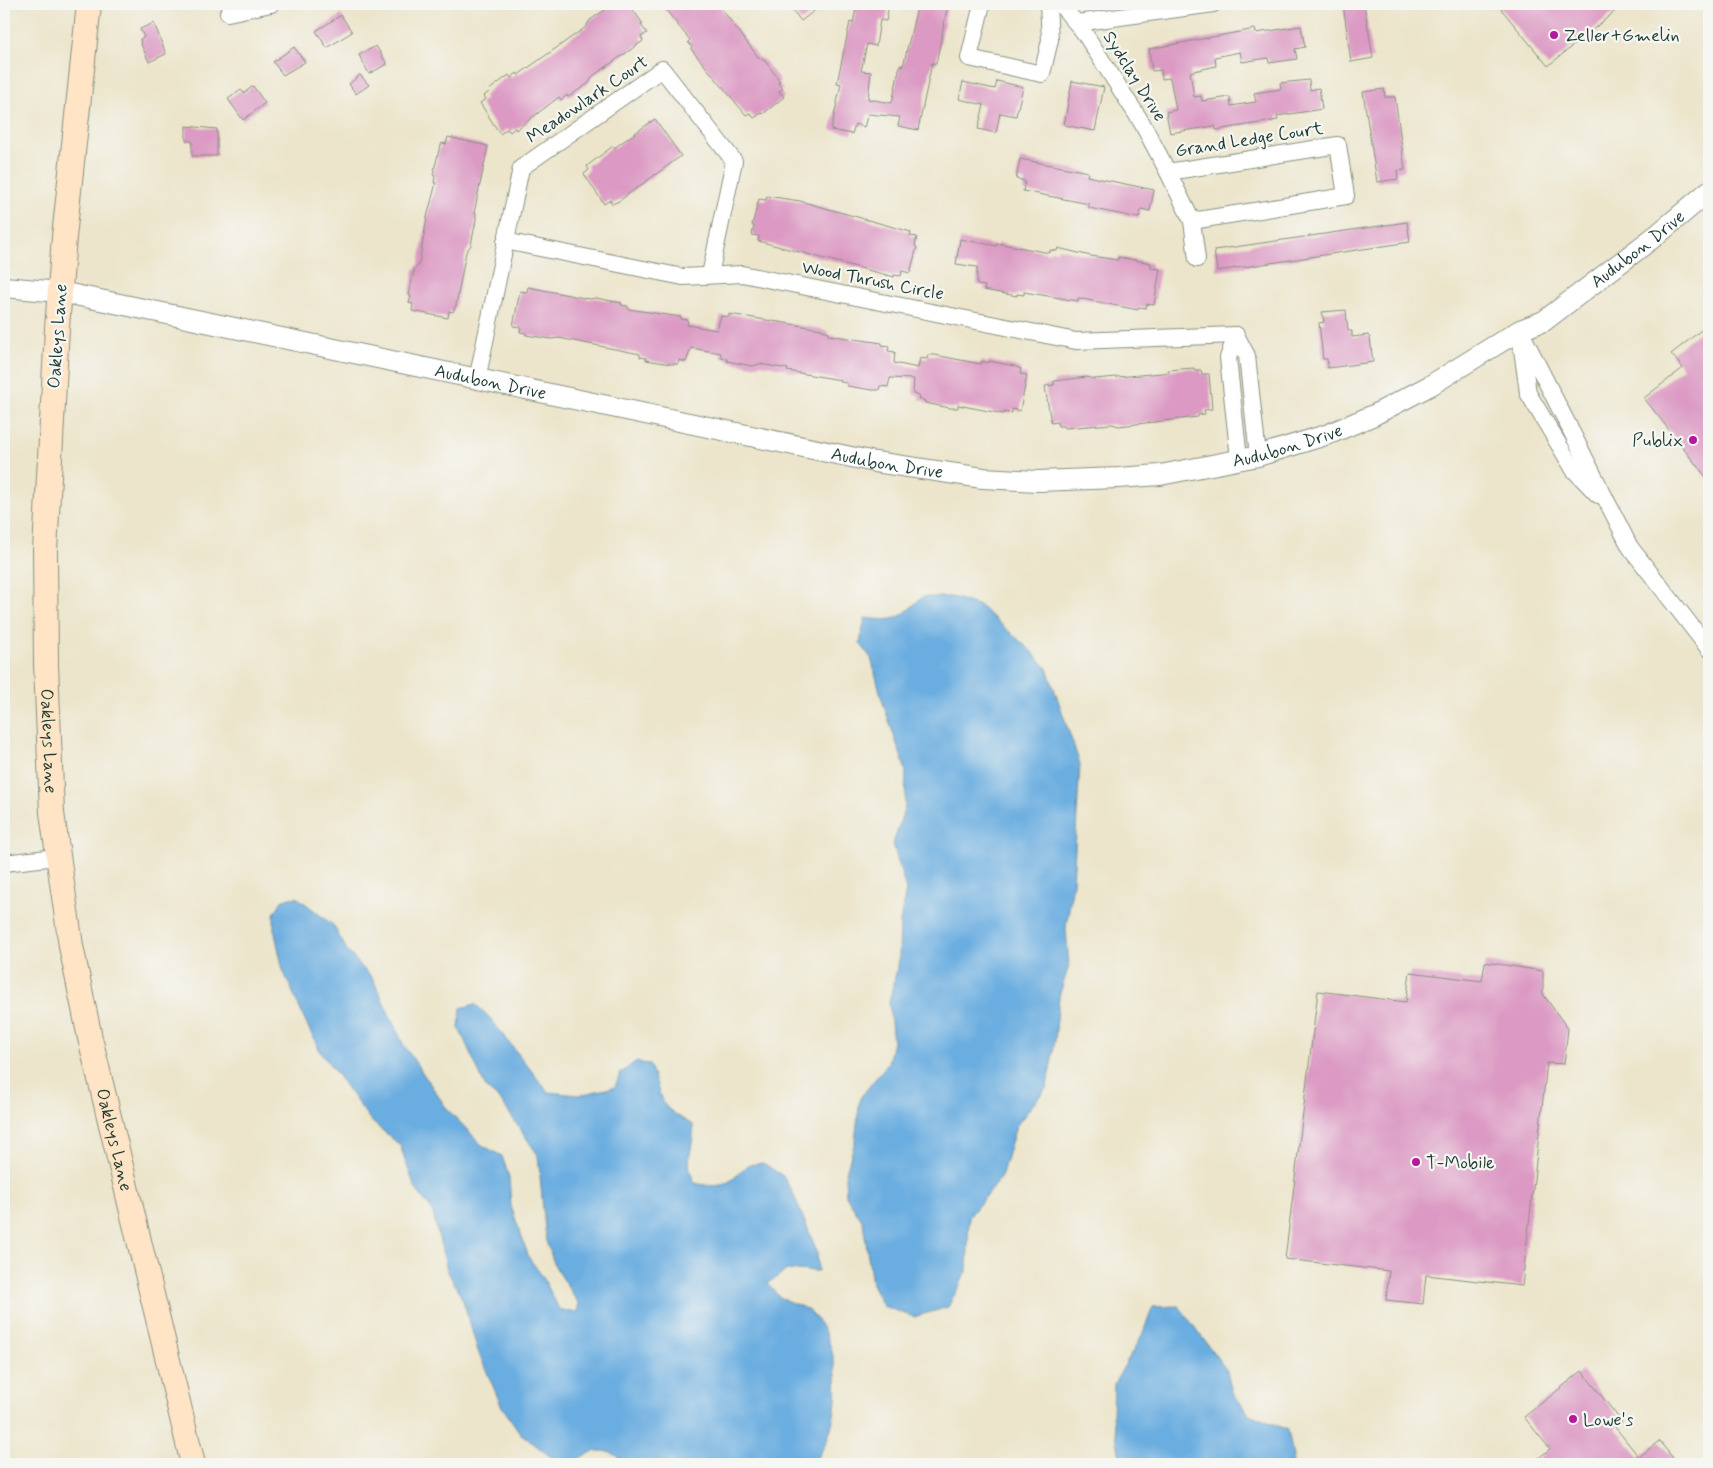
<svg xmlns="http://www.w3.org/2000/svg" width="1713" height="1468" font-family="Mynerve,sans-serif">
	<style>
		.water { fill: #6bade0; stroke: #45758a }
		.building { fill: #db99c3 }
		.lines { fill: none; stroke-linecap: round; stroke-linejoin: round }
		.minor-casing { stroke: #869180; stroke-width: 18 }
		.tertiary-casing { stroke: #869180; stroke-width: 22 }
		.secondary-casing { stroke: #869180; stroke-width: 26 }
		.minor { stroke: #fff; stroke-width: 16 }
		.tertiary { stroke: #fff; stroke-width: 20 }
		.secondary { stroke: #ffe4c6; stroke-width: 24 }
		.poi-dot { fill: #b5179e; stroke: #f6f6f2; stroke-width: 2 }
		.labels { text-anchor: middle; stroke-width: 4.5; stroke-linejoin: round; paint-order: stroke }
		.poi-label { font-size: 18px; fill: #1f3d34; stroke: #f6f6f2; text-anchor: start }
		.street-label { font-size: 18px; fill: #1f3d34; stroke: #f6f6f2 }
	</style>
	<rect width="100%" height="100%" fill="#f6f6f2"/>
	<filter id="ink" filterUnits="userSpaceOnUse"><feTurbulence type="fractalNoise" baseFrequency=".02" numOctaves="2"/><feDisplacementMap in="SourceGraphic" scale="10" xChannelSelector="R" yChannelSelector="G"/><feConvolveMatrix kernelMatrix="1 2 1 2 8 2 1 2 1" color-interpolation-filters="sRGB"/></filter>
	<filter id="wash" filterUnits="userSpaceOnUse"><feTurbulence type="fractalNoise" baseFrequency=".0096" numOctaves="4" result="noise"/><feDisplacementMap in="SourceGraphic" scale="20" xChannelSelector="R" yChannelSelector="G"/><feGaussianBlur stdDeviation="1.12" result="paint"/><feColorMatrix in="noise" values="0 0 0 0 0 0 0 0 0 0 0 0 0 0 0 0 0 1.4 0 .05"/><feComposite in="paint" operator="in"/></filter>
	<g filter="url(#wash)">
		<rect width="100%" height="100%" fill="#ece5cb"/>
		<!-- water -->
		<g class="water">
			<path d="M922 597H952L980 606 1029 649 1047 668 1080 764 1073 883 1066 928 1069 966 1059 996 1055 1041 1047 1087 1016 1126 1001 1177 969 1217 967 1271 948 1307 914 1317 883 1306 872 1284 863 1222 846 1196 845 1176 855 1141 860 1098 888 1063 893 1042 889 1003 899 960 900 922 906 890 893 844 905 807 906 771 883 703 871 658 860 643 865 618C898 622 899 619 922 597Z"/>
			<path d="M297 897 333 925 348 952 373 979 403 1044 447 1109 482 1145 502 1156 509 1177 511 1206 529 1258 543 1277 559 1309 576 1313 579 1304 555 1266 546 1241 538 1155 501 1101 486 1088 459 1028 461 1008 475 1004 490 1018 548 1092 579 1095 615 1087 620 1074 635 1062 649 1064C654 1073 660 1099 664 1104 671 1113 683 1119 693 1125 695 1151 682 1158 695 1183 721 1189 728 1186 747 1165L763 1163 783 1176 793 1193 817 1251 818 1271 787 1270 768 1283C771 1287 776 1294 780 1297 791 1304 804 1305 813 1315 846 1351 843 1430 812 1464H621L620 1458C600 1445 589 1452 570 1464L551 1457 520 1433 501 1405 478 1351 463 1300 447 1270 432 1210 415 1188 400 1145 371 1121 320 1051 307 1025 283 970 274 929V914L283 899Z"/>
			<path d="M1179 1306 1227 1371 1232 1392 1249 1414 1288 1430 1293 1456 1292 1464H1121L1113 1415 1114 1384 1142 1335 1153 1307Z"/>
		</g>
		<g id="blocks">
			<!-- building -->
			<g class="building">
				<path d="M614 4H629L643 24 641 25 647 33 641 37 643 41 593 76 589 83 568 97 567 95 561 100 559 97 516 130 515 128 510 132 507 129 500 134 480 103 486 99 484 96 490 91 489 90 509 75 511 78 517 73 518 75 586 27 590 20Z"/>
				<path d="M661 4H718L758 57 765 61 780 81 778 83 783 89 779 91 784 97 763 114 762 113 754 118 750 113 746 115 691 49 692 47 688 42 690 40Z"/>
				<path d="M788 4H823L801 21Z"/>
				<path d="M857 4H889L886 21 880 20 876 46 867 44 861 71 871 72 868 99 892 103 900 65 903 66 918 4H948L936 64 932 63 918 130 898 126 900 117 868 114 864 127 855 124 852 134 831 130 841 84 837 83 850 22 853 23Z"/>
				<path d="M1343 4H1364L1373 58 1351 62Z"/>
				<path d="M1497 4H1624L1548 66Z"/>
				<path d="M341 15 352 32 327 48 316 31Z"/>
				<path d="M154 23 166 54 149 62 141 44 140 39 144 37 140 29Z"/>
				<path d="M1301 26 1305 47 1295 49 1297 59 1269 63 1268 58 1242 62 1240 52 1215 57 1216 66 1190 72 1194 97 1201 96 1202 101 1230 97 1231 106 1256 102 1254 93 1281 89 1280 83 1309 80 1310 90 1319 88 1322 109 1277 116 1278 120 1216 130 1215 126 1170 133 1166 112 1176 110 1170 78 1162 79 1161 70 1152 71 1149 49 1255 29 1256 33Z"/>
				<path d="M376 46 387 64 369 74 359 55Z"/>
				<path d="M294 47 305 62 283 75 273 62Z"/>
				<path d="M360 75 369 85 356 94 349 84Z"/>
				<path d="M997 81 1023 87 1016 116 1000 113 996 133 978 129 984 105 959 99 963 82 995 89Z"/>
				<path d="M1072 81 1104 87 1095 131 1064 125Z"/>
				<path d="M253 86 265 103 243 120 228 99 241 90 244 93Z"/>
				<path d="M1384 89 1385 97H1395L1405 170 1397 171 1398 179 1377 182 1363 92Z"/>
				<path d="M655 119 681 156 619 201 612 204 610 200 604 204 584 174 589 170 587 166 613 146 614 148Z"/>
				<path d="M186 126 217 129V156H192V141H186Z"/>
				<path d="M448 137 488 146 474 213H476V220L471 245 466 252 456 305 453 312 449 311 448 318 412 311 413 304 409 303 411 296 409 295 414 270 419 264 427 217 436 183H434L435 176 433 175 439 150 442 143 446 144Z"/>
				<path d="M1020 159 1088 172 1087 176 1154 190 1150 211 1141 209 1139 218 1089 208V204L1023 191 1025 181 1016 179Z"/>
				<path d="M767 196 800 201 911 232 910 236 917 237 915 246 917 247 910 273 902 271 901 276 894 275V277L758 241 759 236 752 235 754 226 752 225 759 199 766 200Z"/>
				<path d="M1407 222 1410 242 1217 271 1214 250Z"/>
				<path d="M960 239 997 246V243L1050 253V250L1057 251 1058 248 1091 256 1118 260V257L1151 263V268L1160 269 1154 305 1147 304 1146 308 1139 307 1138 310 1078 298V301L1024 292V295L1017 294V296L984 290 985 286 977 285V267L956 264Z"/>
				<path d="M528 287 589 299 596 298 622 303 621 305 628 306V309L681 317V319L688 320 687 325 717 330 721 316 729 317V314L822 329V330L829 332 828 335 882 343V345L889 346 888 351 895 352 894 363 918 368 920 358 927 359 928 355H935L981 364V361L988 363 989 361 1014 366 1021 369 1020 374 1027 375 1020 411 1012 409V413L1004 412V414L958 405V408H950L925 403V401L919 399 920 396 913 394 914 379 890 378 888 387 880 386 879 390H872L847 386V383L840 382 841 380 787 371 788 369 760 364 752 366 727 361V359L721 358V353L691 348 686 362 679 360 678 364H671L646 360V358L640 357V354L559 338 551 339 526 335V333L520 332 521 327 513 326 520 291 527 292Z"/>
				<path d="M1346 310 1348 331H1352V337L1368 335 1370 338 1373 362 1328 368 1327 359H1323L1319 323 1324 322 1322 312Z"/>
				<path d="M1709 324V481L1644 398 1683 368 1671 354Z"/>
				<path d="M1194 368V370H1201L1202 374H1209L1212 409 1204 410 1205 414 1198 415V417L1119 426 1112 424 1065 428 1064 426H1058L1057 422 1051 423 1045 386 1054 385V381L1087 377 1094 379 1162 373 1169 372 1168 370Z"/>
				<path d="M1485 962 1543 971V994L1568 1029 1564 1064 1547 1063 1522 1286 1426 1275 1423 1304 1386 1300 1389 1271 1285 1259 1318 991 1406 1002 1410 972 1482 981Z"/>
				<path d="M1582 1371 1622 1422 1615 1427 1639 1457 1659 1441 1678 1464H1531L1550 1449 1524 1417Z"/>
			</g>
		</g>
	</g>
	<g filter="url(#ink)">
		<use href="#blocks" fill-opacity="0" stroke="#869180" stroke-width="1"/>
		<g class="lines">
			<!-- minor casing -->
			<g class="minor-casing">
				<g id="minor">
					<path d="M982 4 969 58 1042 74 1050 40 1048 4"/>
					<path d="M1060 4 1083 31 1142 123 1168 172 1192 221 1197 259"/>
					<path d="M228 13 271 4"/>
					<path d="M1077 23 1213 4"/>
					<path d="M1168 172 1338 145 1346 196 1192 221"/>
					<path d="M505 241 683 277 742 274 1076 341 1236 335"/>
					<path d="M1520 330 1630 547 1709 649"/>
					<path d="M1236 335 1228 358 1239 459"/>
					<path d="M1236 335 1247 356 1258 456"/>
					<path d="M1521 342 1528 393 1574 470 1598 495"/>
					<path d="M477 380 521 168 662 69 734 161 710 275"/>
					<path d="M4 863 57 857"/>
				</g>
			</g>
			<!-- tertiary casing -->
			<g class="tertiary-casing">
				<g id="tertiary">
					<path id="s1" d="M4 287 60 292 110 302 875 462 983 478 1038 481 1118 478 1160 475 1258 456 1329 434 1374 415 1431 385 1520 330 1544 321 1658 234 1709 191"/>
				</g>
			</g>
			<!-- secondary casing -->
			<g class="secondary-casing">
				<g id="secondary">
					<path id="s2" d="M89 4 64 237 57 328 45 551 46 664 52 813 71 946 90 1038 193 1464"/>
				</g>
			</g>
			<!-- minor -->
			<use href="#minor" class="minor"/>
			<!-- tertiary -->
			<use href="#tertiary" class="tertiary"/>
			<!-- secondary -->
			<use href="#secondary" class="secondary"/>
		</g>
	</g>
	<!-- markers -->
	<g class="poi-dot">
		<circle cx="1554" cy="35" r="5"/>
		<circle cx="1693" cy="440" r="5"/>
		<circle cx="1416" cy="1162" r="5"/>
		<circle cx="1573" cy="1419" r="5"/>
	</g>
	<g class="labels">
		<!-- poi labels -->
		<g class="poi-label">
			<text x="1564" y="41">Zeller+Gmelin</text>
			<text x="1683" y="446" text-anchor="end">Publix</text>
			<text x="1426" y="1168">T-Mobile</text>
			<text x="1583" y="1425">Lowe's</text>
		</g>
		<!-- street labels -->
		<g class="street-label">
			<text transform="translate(1135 76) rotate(58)" y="6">Sydclay Drive</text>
			<text transform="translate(587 99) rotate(-34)" y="6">Meadowlark Court</text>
			<text transform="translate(1249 139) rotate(-9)" y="6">Grand Ledge Court</text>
			<text dy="6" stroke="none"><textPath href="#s1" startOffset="1711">Audubon Drive</textPath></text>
			<text transform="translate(873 280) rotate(11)" y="6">Wood Thrush Circle</text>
			<text transform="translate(57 336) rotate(-86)" y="6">Oakleys Lane</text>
			<text dy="6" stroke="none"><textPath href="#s1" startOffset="496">Audubon Drive</textPath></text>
			<text dy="6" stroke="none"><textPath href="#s1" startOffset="1306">Audubon Drive</textPath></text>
			<text dy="6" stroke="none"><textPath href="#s1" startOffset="901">Audubon Drive</textPath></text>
			<text dy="6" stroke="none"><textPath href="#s2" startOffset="739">Oakleys Lane</textPath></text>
			<text dy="6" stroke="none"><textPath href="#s2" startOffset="1144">Oakleys Lane</textPath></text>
		</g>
	</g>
	<!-- margin -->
	<rect width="1713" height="1468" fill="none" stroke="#f6f6f2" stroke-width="20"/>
</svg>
